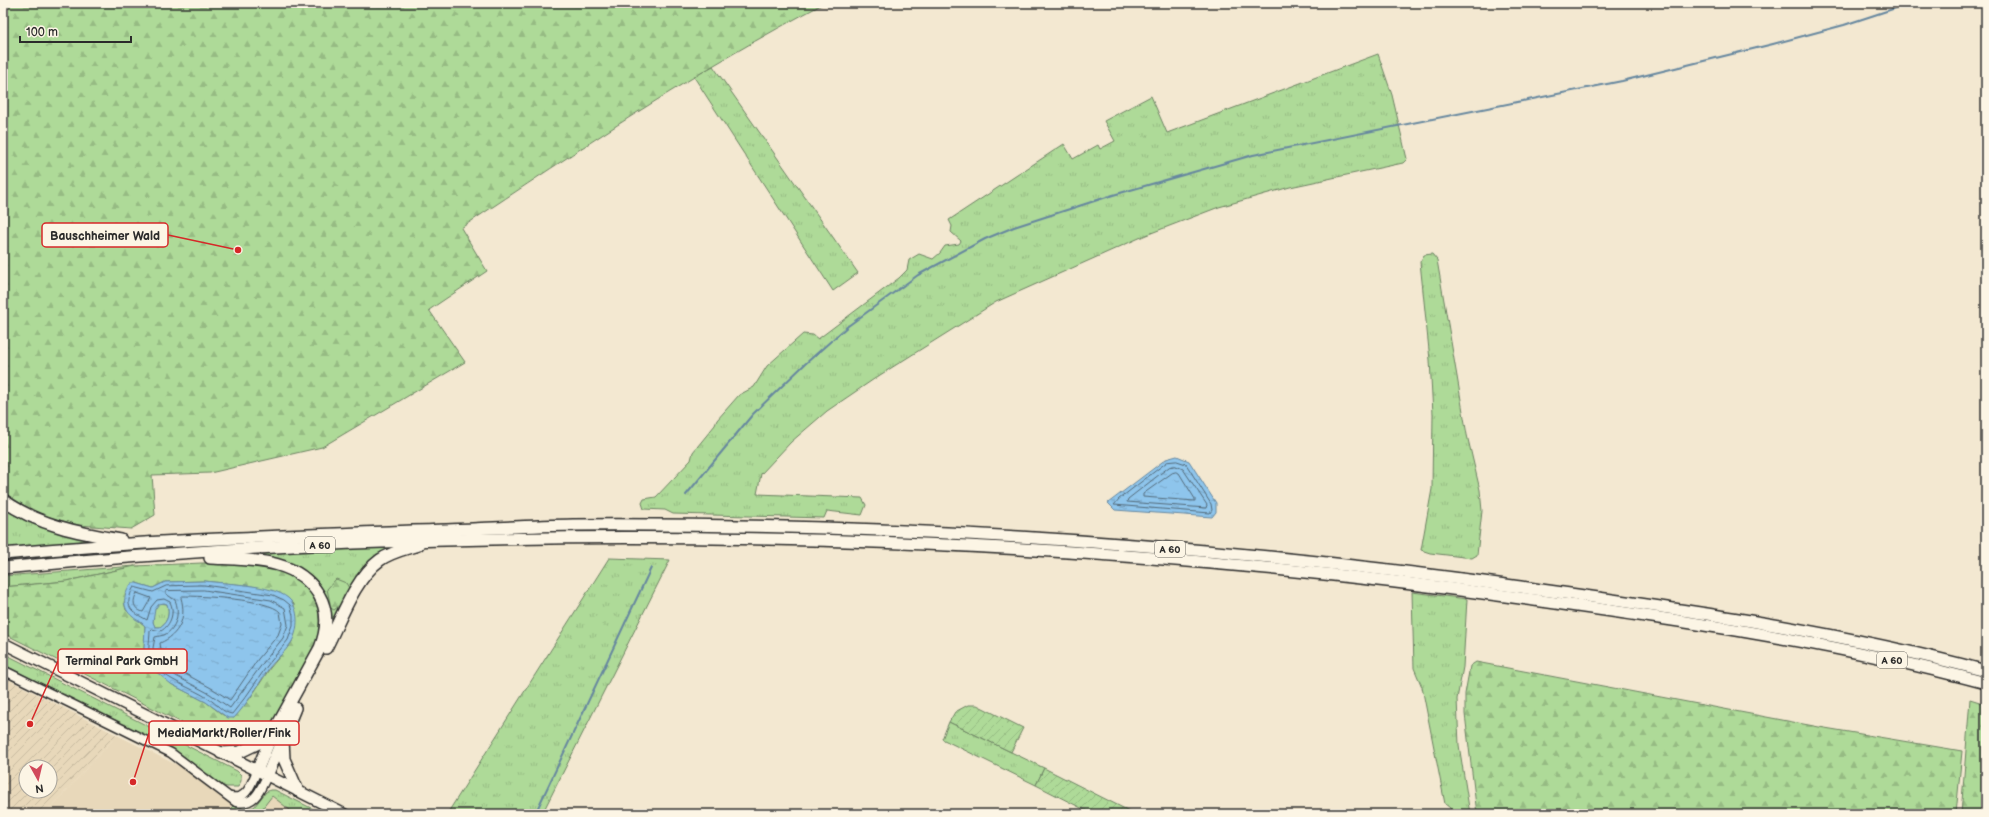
<svg xmlns="http://www.w3.org/2000/svg" width="1989" height="817" font-family="'Balsamiq Sans',sans-serif">
	<style>
		.built { fill: #e8d8ba }
		.industrial { fill: url(#industrial-furrows); fill-rule: evenodd }
		.grass { fill: url(#grass-tufts); stroke: #6c8262 }
		.forest { fill: url(#forest-firs); stroke: #6c8262; fill-rule: evenodd }
		.garden { fill: url(#garden-furrows); stroke: #6c8262 }
		.water { fill: url(#water-ripples); stroke: #66879f; fill-rule: evenodd }
		.lines { fill: none; stroke-linecap: round; stroke-linejoin: round }
		.shore { stroke: #536978; stroke-width: 1 }
		.stream { stroke: #66879f; stroke-width: 2 }
		.minor-casing { stroke: #2b2b2b; stroke-width: 11 }
		.major-casing { stroke: #2b2b2b; stroke-width: 13 }
		.highway-casing { stroke: #2b2b2b; stroke-width: 14 }
		.minor { stroke: #fcf5e5; stroke-width: 8 }
		.major { stroke: #fcf5e5; stroke-width: 10 }
		.highway { stroke: #fcf5e5; stroke-width: 11 }
		.labels { text-anchor: middle; stroke-width: 3.5; stroke-linejoin: round; paint-order: stroke }
		.shield { fill: #fcf5e5; stroke: #6a6863; stroke-width: 1 }
		.shield-label { font-size: 10px; font-weight: bold; fill: #2b2b2b }
		.leader { fill: none; stroke: #d62828; stroke-width: 1.5 }
		.callout-dot { fill: #d62828; stroke: #fcf5e5; stroke-width: 1.5 }
		.callout { fill: #fcf5e5; stroke: #d62828; stroke-width: 1.5 }
		.callout-label { font-size: 12px; text-anchor: middle; font-weight: bold; fill: #2b2b2b }
	</style>
	<defs>
		<pattern id="industrial-furrows" width="10" height="10" patternUnits="userSpaceOnUse"><rect width="10" height="10" fill="#e8d8ba"/><path d="M-1 1l2-2M0 10L10 0M9 11l2-2" fill="none" stroke="#c7baa0"/></pattern>
		<pattern id="grass-tufts" width="24" height="20" patternUnits="userSpaceOnUse"><rect width="24" height="20" fill="#aeda98"/><path d="M3 7l-1-3M5 7V3M7 7l1-3M15 17l-1-3M17 17v-4M19 17l1-3" fill="none" stroke="#96bb83"/></pattern>
		<pattern id="forest-firs" width="22" height="20" patternUnits="userSpaceOnUse"><rect width="22" height="20" fill="#aeda98"/><path d="M5 1l3.5 6h-7zM16 11l3.5 6h-7z" fill="#96bb83"/></pattern>
		<pattern id="garden-furrows" width="10" height="10" patternUnits="userSpaceOnUse"><rect width="10" height="10" fill="#aeda98"/><path d="M-1 1l2-2M0 10L10 0M9 11l2-2" fill="none" stroke="#96bb83"/></pattern>
		<pattern id="water-ripples" width="26" height="14" patternUnits="userSpaceOnUse"><rect width="26" height="14" fill="#8ec5ec"/><path d="M2 4q2-2 4 0t4 0M15 11q2-2 4 0t4 0" fill="none" stroke="#7ba9cb"/></pattern>
	</defs>
	<rect width="100%" height="100%" fill="#f3e8d1"/>
	<filter id="ink" filterUnits="userSpaceOnUse"><feTurbulence type="fractalNoise" baseFrequency=".025" numOctaves="2"/><feDisplacementMap in="SourceGraphic" scale="8" xChannelSelector="R" yChannelSelector="G"/><feConvolveMatrix kernelMatrix="1 2 1 2 8 2 1 2 1" color-interpolation-filters="sRGB"/></filter>
	<g filter="url(#ink)">
		<!-- built -->
		<path class="built" d="M117 735 181 767 242 813 256 811 273 791 317 814H45Z"/>
		<!-- industrial -->
		<path class="industrial" d="M3 677 117 735 45 814H3ZM26 767H50V791H26Z"/>
		<!-- grass -->
		<g class="grass">
			<path d="M1378 54 1392 95 1407 159 1403 163 1290 187 1219 207 1146 235 996 302 880 375 827 411 791 442 761 474 757 494 862 498 866 505 862 515 827 511 824 518 673 514 665 510 644 509 642 503 644 499 656 497 691 460 693 452 715 425 717 420 739 395 754 387 767 366 803 334 813 335 818 339 899 278 907 270 909 260 919 254 933 259 940 253 945 246 959 244 961 241 951 232 952 226 949 220 1064 144 1073 159 1098 145 1100 149 1115 141 1104 121 1151 96 1167 133Z"/>
			<path d="M713 66 858 273 833 291 694 77Z"/>
			<path d="M1432 254 1437 260 1467 435 1480 490 1482 511 1477 555 1472 558 1430 553 1421 550 1432 489 1433 414 1430 360 1420 262 1424 255Z"/>
			<path d="M3 504 96 540 3 548Z"/>
			<path d="M405 546 377 560 328 639C326 624 327 607 323 592 316 567 277 561 256 554Z"/>
			<path d="M609 558 670 560 542 814H447Z"/>
			<path d="M135 566 67 581 3 587V576Z"/>
			<path d="M1412 592 1467 599 1463 667 1457 699 1459 745 1470 814H1452L1450 808 1445 804 1422 687 1414 668Z"/>
			<path d="M159 603 167 604C170 613 168 622 160 627H155C150 618 153 611 159 603Z"/>
			<path d="M3 653 237 771 241 775V781L238 787H227L217 784 174 750 3 666Z"/>
			<path d="M949 722 1044 768 1036 785 942 739Z"/>
			<path d="M270 790H275L313 809 310 814 304 811 301 814H295L272 796 258 814H237L231 808 233 806 243 809 254 807 266 792Z"/>
		</g>
		<!-- forest -->
		<g class="forest">
			<path d="M3 3H825C698 69 580 149 461 228L487 271 429 310 465 362 322 447 210 473 152 475 155 515 131 529 79 525 55 519 33 511 3 492Z"/>
			<path d="M202 563C234 564 287 560 309 588 312 592 313 597 315 602 321 614 320 630 316 643 311 657 302 671 295 684 286 700 269 734 252 742 241 747 231 744 220 742L3 633V587L67 581 135 566ZM205 581C233 585 272 583 294 604L292 642 270 668 251 697 234 718 223 715 206 702 171 684 144 649 145 626 126 610 124 602 136 583 153 588 165 582Z"/>
			<path d="M336 579 346 583 349 588 344 602 334 610 329 607 330 603 327 589Z"/>
			<path d="M1476 662 1819 727 1962 751 1956 814H1477L1465 714V694L1470 666Z"/>
			<path d="M1970 699 1986 704V814H1961Z"/>
		</g>
		<!-- garden -->
		<g class="garden">
			<path d="M968 705H977L1023 728 1011 752 949 722 955 712Z"/>
			<path d="M1044 768 1135 814H1093L1036 785Z"/>
		</g>
		<!-- water -->
		<g class="water">
			<path d="M1177 456 1189 461 1216 503V512L1212 517 1115 510 1108 503 1166 459Z"/>
			<path d="M205 581C226 584 271 584 288 598 300 608 299 630 291 643 285 652 276 659 269 668 258 685 248 703 234 718H228L206 702 171 684 149 666 144 649 145 626C141 621 137 621 133 617 121 608 123 594 132 583H136L153 588 165 582ZM164 603 167 604C170 613 168 622 160 627H155L153 622 155 609 159 604Z"/>
		</g>
		<g class="lines">
			<!-- shore -->
			<g class="shore">
				<path d="M1177 461 1186 464 1211 504 1212 510 1210 513 1114 505 1119 499 1167 462Z"/>
				<path d="M1176 466 1183 469 1207 505 1206 508 1127 502 1128 499 1169 467Z"/>
				<path d="M1176 472 1179 473 1195 499V501L1143 497V494L1172 473Z"/>
				<path d="M204 585 273 595 284 600 290 605 293 615V626L288 640 267 666 247 695 232 714C223 713 216 703 209 699 191 687 167 681 153 664 146 655 150 641 150 631L152 629 161 631C171 625 175 612 170 602L164 599 157 600 151 607 147 620C137 614 125 610 130 596 131 592 132 590 134 587L153 592 166 586Z"/>
				<path d="M204 590 271 600 285 608 288 625 283 638 263 663 230 708 210 694 176 676 157 661 153 648 155 637C158 636 161 636 164 635 177 629 180 611 175 600L166 594V591Z"/>
				<path d="M137 593 151 598 143 612C133 609 132 601 137 593Z"/>
				<path d="M183 596C201 596 269 599 280 612L282 624 278 635 258 659 230 700 213 689 180 671 162 657 160 643C179 635 187 618 181 598Z"/>
			</g>
			<!-- stream -->
			<g class="stream">
				<path d="M686 495 753 414 805 364 848 326 918 275 985 239 1014 227 1113 195 1253 155 1622 81 1773 44 1844 25 1911 3"/>
				<path d="M535 814 651 568"/>
			</g>
			<!-- minor casing -->
			<g class="minor-casing">
				<g id="minor">
					<path d="M3 670 171 753 236 802C255 806 260 790 267 776"/>
					<path d="M231 797C248 800 251 783 257 771"/>
				</g>
			</g>
			<!-- major casing -->
			<g class="major-casing">
				<path id="major" d="M3 643 344 814"/>
			</g>
			<!-- highway casing -->
			<g class="highway-casing">
				<g id="highway">
					<path d="M3 500C37 525 80 533 121 540"/>
					<path d="M3 554C139 541 276 536 413 531 467 530 520 526 573 525 887 523 1202 543 1513 586 1671 608 1831 629 1986 671"/>
					<path d="M210 558C249 560 296 557 319 595 329 612 327 630 320 648L271 737 257 771"/>
					<path d="M3 568C119 557 236 548 353 543 740 528 1129 544 1513 597 1672 619 1831 641 1986 683"/>
					<path d="M326 648C340 621 355 578 380 560 391 552 405 549 418 545"/>
					<path d="M283 740 284 759 298 791"/>
					<path d="M221 753 240 752 271 737"/>
					<path d="M267 776 295 708"/>
				</g>
			</g>
			<!-- minor -->
			<use href="#minor" class="minor"/>
			<!-- major -->
			<use href="#major" class="major"/>
			<!-- highway -->
			<use href="#highway" class="highway"/>
		</g>
	</g>
	<g class="labels">
		<!-- shield labels -->
		<g class="shield">
			<rect x="305" y="537" width="30" height="16" rx="3"/>
			<rect x="1155" y="541" width="30" height="16" rx="3"/>
			<rect x="1877" y="652" width="30" height="16" rx="3"/>
		</g>
		<g class="shield-label">
			<text x="320" y="549">A 60</text>
			<text x="1170" y="553">A 60</text>
			<text x="1892" y="664">A 60</text>
		</g>
	</g>
	<!-- callouts -->
	<path class="leader" d="M238 250L168 235M30 724L58 661M133 782L149 733"/>
	<g class="callout-dot">
		<circle cx="238" cy="250" r="4"/>
		<circle cx="30" cy="724" r="4"/>
		<circle cx="133" cy="782" r="4"/>
	</g>
	<g class="callout">
		<rect x="42" y="223" width="126" height="24" rx="4"/>
		<rect x="58" y="649" width="129" height="24" rx="4"/>
		<rect x="149" y="721" width="150" height="24" rx="4"/>
	</g>
	<g class="callout-label">
		<text x="105" y="240">Bauschheimer Wald</text>
		<text x="122" y="665">Terminal Park GmbH</text>
		<text x="224" y="737">MediaMarkt/Roller/Fink</text>
	</g>
	<!-- margin -->
	<rect width="1989" height="817" fill="none" stroke="#fcf5e5" stroke-width="16"/>
	<rect x="8" y="8" width="1973" height="801" fill="none" stroke="#2b2b2b" stroke-width="1.5" filter="url(#ink)"/>
	<!-- north arrow -->
	<g transform="translate(38 779) rotate(172)"><circle r="19" fill="#fcf5e5" stroke="#a8a49b"/>
	<path d="M0-3L7 15L0 10L-7 15Z" fill="#d1495b"/>
	<text y="-6" font-size="11" font-weight="bold" text-anchor="middle" fill="#2b2b2b">N</text>
	</g>
	<!-- scale -->
	<path d="M20 36v6h111v-6" fill="none" stroke="#2b2b2b" stroke-width="2"/>
	<text x="26" y="36" font-size="12" fill="#2b2b2b" stroke="#fcf5e5" stroke-width="3" paint-order="stroke">100 m</text>
</svg>
